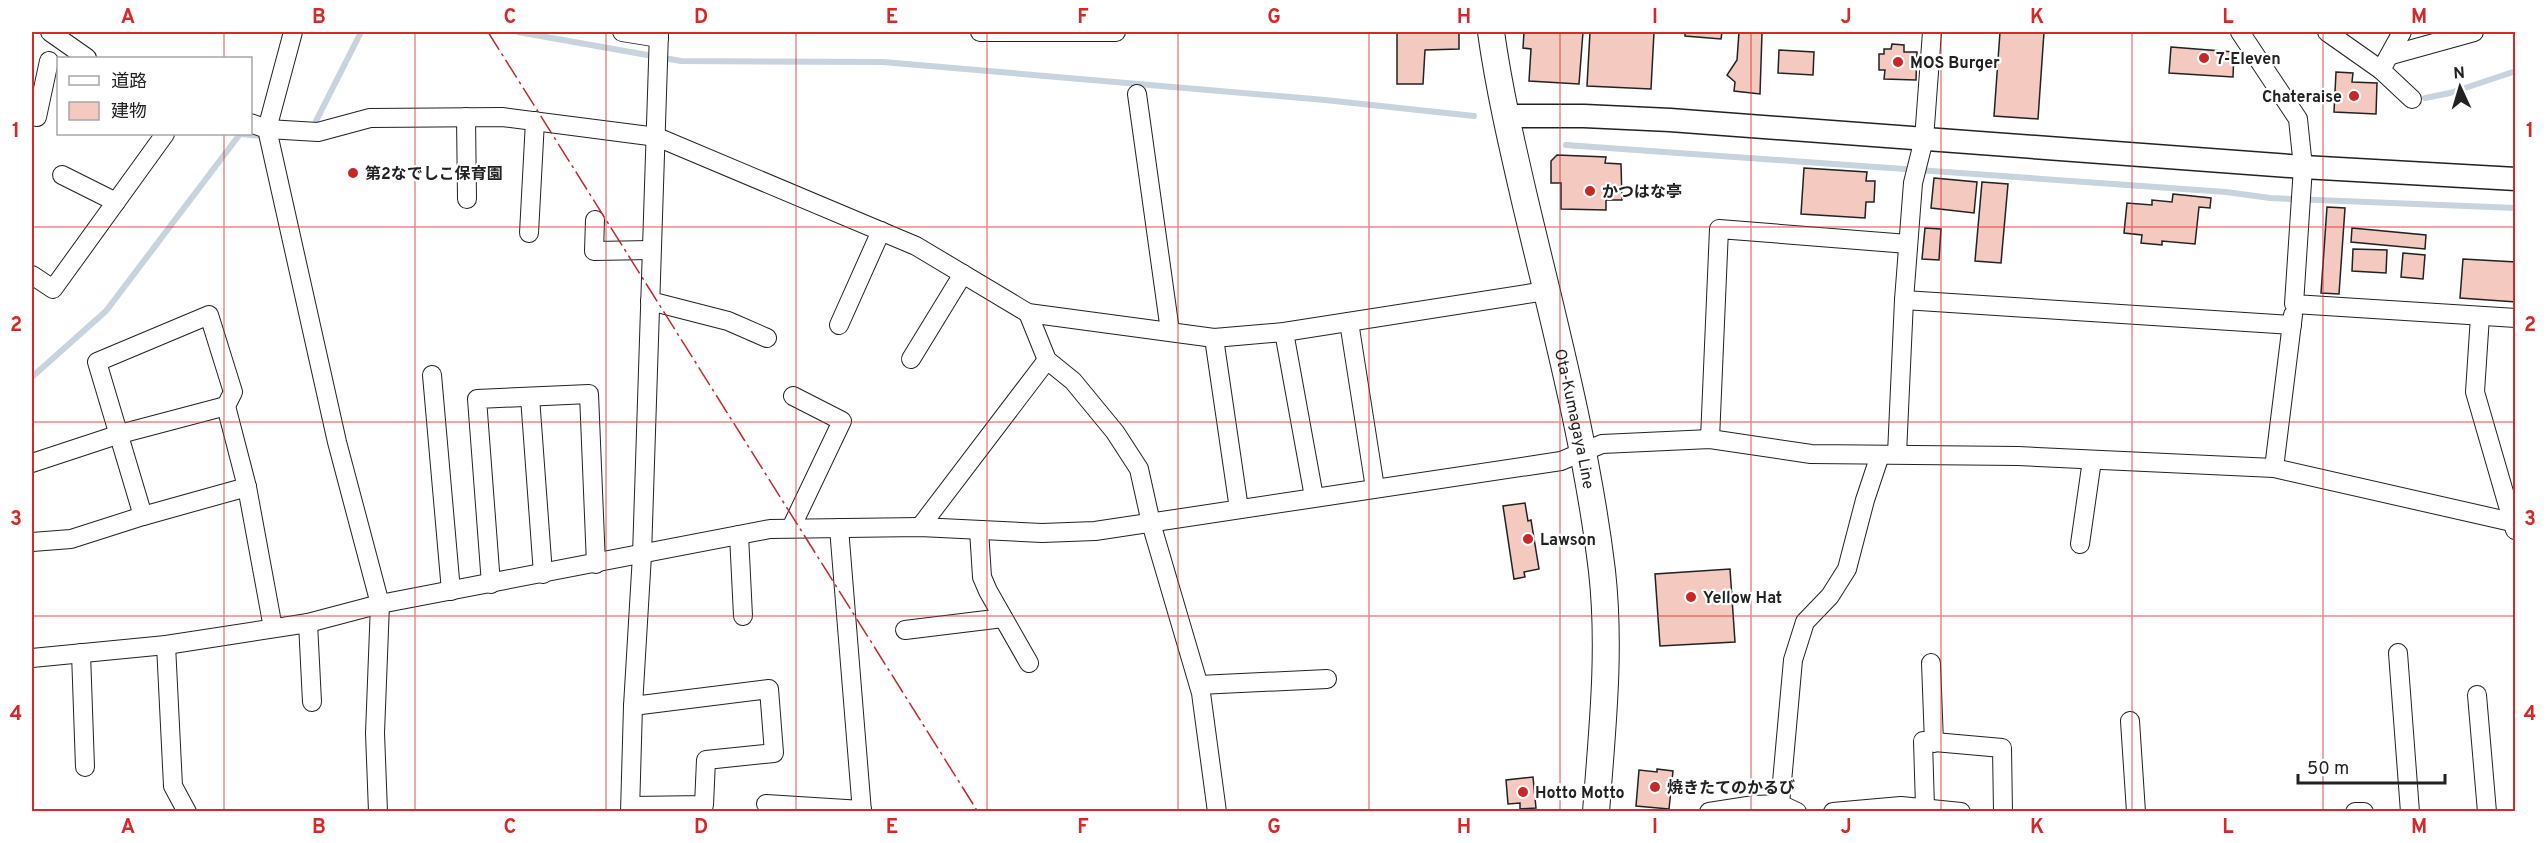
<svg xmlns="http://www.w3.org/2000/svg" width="2547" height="843" font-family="Overpass,'Noto Sans JP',sans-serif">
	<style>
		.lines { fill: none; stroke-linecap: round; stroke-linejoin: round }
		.stream { stroke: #c7d3dd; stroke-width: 6 }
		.building { fill: #f3c9c0; stroke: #222; stroke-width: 1.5 }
		.minor-casing { stroke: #222; stroke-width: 20 }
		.tertiary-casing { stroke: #222; stroke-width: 25 }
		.secondary-casing { stroke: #222; stroke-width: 28 }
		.minor { stroke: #fff; stroke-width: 18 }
		.tertiary { stroke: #fff; stroke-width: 22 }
		.secondary { stroke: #fff; stroke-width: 26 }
		.power { stroke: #c62828; stroke-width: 1.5; stroke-dasharray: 21 4.5 3 4.5; stroke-linecap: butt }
		.grid { fill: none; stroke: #d62828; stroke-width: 1.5; stroke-opacity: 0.55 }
		.poi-dot { fill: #c62828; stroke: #fff; stroke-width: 2 }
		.labels { text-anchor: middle; stroke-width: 4.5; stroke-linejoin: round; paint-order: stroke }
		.poi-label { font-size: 16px; font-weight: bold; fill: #222; stroke: #fff; text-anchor: start }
		.street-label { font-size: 16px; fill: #222; stroke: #fff }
		.neatline { fill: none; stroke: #d62828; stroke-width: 2 }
		.grid-label { font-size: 20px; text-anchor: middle; font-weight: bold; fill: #d62828 }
	</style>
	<rect width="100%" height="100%" fill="#fff"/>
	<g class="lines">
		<!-- stream -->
		<g class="stream">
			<path d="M518 32 681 61 883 62 1325 100 1474 116"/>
			<path d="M2425 98 2450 93 2516 71"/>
			<path d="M314 131 316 121 361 32"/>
			<path d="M241 134 263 136"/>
			<path d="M1566 145 2226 192 2270 198 2516 208"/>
			<path d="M32 377 106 311 240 134"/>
		</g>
	</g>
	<!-- building -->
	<g class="building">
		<path d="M1397 32H1459V49L1425 50 1423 84H1397Z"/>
		<path d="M1524 32H1583L1579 84 1529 81 1531 49 1523 48Z"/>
		<path d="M1590 32H1654L1651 89 1587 86Z"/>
		<path d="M1685 32H1722L1721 39 1685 36Z"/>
		<path d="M1739 32 1762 33 1760 94 1734 91 1735 82 1727 75 1737 60Z"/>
		<path d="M2000 32H2044L2038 119 1994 116Z"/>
		<path d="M1892 44 1904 45V52H1917L1916 80 1884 79 1885 70H1879V54H1884V49H1891Z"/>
		<path d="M2171 47 2234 52 2233 77 2169 73Z"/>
		<path d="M1779 50 1814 52 1813 75 1778 73Z"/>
		<path d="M2336 72 2353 73 2352 82 2377 83 2376 114 2334 112Z"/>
		<path d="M1557 155 1606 157 1605 163 1621 164 1622 200H1606V210L1561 209V183H1551V161Z"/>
		<path d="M1804 168 1867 172 1866 181H1875L1874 202H1866L1865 218 1801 214Z"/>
		<path d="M1934 178 1977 182 1974 213 1931 208Z"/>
		<path d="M1982 182 2008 184 2001 263 1975 261Z"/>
		<path d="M2173 194 2211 198 2210 208 2199 207 2195 244 2162 241V245L2141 243 2142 235 2124 233 2127 203 2152 205V200L2172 202Z"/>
		<path d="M2327 207 2345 208 2339 294 2321 293Z"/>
		<path d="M1925 228 1941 229 1939 260 1922 259Z"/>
		<path d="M2352 228 2426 235 2425 249 2351 242Z"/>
		<path d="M2353 249 2387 250 2386 273 2352 271Z"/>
		<path d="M2403 253 2425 255 2423 279 2401 277Z"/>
		<path d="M2463 259 2516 262V302L2460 298Z"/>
		<path d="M1525 503 1528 521 1531 520 1539 569 1524 572 1525 577 1514 579 1503 506Z"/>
		<path d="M1730 569 1735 642 1660 646 1655 574Z"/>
		<path d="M1657 769 1673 771 1669 809 1636 806 1639 770 1657 772Z"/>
		<path d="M1533 777 1536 808 1520 809V803L1508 804 1506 780Z"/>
	</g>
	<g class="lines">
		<!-- minor casing -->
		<g class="minor-casing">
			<g id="minor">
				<path d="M50 32 87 58"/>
				<path d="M293 32 267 129 337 442 380 604 375 733 378 812"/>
				<path d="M622 32 659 38"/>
				<path d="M980 32H1116"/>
				<path d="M2240 32 2298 119 2303 167 2294 304 2516 318"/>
				<path d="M2327 32 2381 70"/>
				<path d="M2402 32 2381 70 2412 99"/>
				<path d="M2391 55 2474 32"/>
				<path d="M1137 94 1170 331"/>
				<path d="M37 117 49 61"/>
				<path d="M466 117 467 199"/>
				<path d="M250 123 267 129 318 132 370 118 502 117 657 137 916 246 1028 313 1214 338 1284 332 1546 291"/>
				<path d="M62 175 116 202"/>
				<path d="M595 220 594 251 651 250"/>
				<path d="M529 233 535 121"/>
				<path d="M32 275 53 289 165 134"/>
				<path d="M1904 300 2292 325"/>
				<path d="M650 301 728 321 767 338"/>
				<path d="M1028 313 1047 360 1073 381 1115 432 1139 469 1151 523 1201 693 1217 812"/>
				<path d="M2480 316 2475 392 2515 530"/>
				<path d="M1349 322 1375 488"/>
				<path d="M839 325 881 231"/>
				<path d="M1284 332 1314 497"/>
				<path d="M1214 338 1239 509"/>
				<path d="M911 359 963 274"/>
				<path d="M432 375 451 591"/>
				<path d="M530 397 543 574"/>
				<path d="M1710 439 1719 229 1908 244"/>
				<path d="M1897 454 1904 300 1913 183 1924 139 1932 32"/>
				<path d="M32 463 120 434 226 406"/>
				<path d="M2274 468 2293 315"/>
				<path d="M143 516 247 487"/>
				<path d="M920 527 1047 360"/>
				<path d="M791 528 842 421 793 396"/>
				<path d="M839 528 862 812"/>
				<path d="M979 530 982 577 988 591 1029 663"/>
				<path d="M739 535 743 616"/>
				<path d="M32 542 71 539 143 516 97 362 209 315 233 392 226 406 247 487 273 628"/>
				<path d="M2080 544 2092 460"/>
				<path d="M491 584 477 399 589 394 596 564"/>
				<path d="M308 623 312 702"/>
				<path d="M905 630 1003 618"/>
				<path d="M166 645 173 786 187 812"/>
				<path d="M81 653 85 767"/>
				<path d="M2398 653 2410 812"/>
				<path d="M32 658 166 645 308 623 380 604 770 529 920 527 1042 533 1095 531 1561 461 1602 444 1710 439 1811 454 2018 456 2274 468 2516 523"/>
				<path d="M1931 663 1934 743"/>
				<path d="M1199 685 1327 679"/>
				<path d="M2477 695 2487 812"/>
				<path d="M2130 721 2136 812"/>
				<path d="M766 804 862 810"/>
				<path d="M1780 804 1793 660 1805 622 1830 596 1847 569 1865 500 1880 455"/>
				<path d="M631 806 704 805 706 760 774 753 769 689 633 706"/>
				<path d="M1925 807 1923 741 2002 748 2003 812"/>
				<path d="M630 812 633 706 642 555 659 32"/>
				<path d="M1709 812 1754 805 1780 804 1797 812"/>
				<path d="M1833 812 1901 806 1961 812"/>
				<path d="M2355 812H2364"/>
			</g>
		</g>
		<!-- tertiary casing -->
		<g class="tertiary-casing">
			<path id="tertiary" d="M1506 116H1584L1670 120 2303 167 2516 179"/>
		</g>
		<!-- secondary casing -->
		<g class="secondary-casing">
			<g id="secondary">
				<path id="s1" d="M1491 32C1499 89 1512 145 1525 201 1554 323 1587 446 1602 571 1611 651 1602 732 1596 812"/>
			</g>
		</g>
		<!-- minor -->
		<use href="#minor" class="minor"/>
		<!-- tertiary -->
		<use href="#tertiary" class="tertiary"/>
		<!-- secondary -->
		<use href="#secondary" class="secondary"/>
		<!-- power -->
		<path class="power" d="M488 32 978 812"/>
	</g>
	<!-- grid -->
	<path class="grid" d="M224 32V58M415 32V812M606 32V812M796 32V812M987 32V812M1178 32V812M1369 32V812M1560 32V812M1751 32V812M1941 32V812M2132 32V812M2323 32V812M224 134V812M32 227H2516M32 422H2516M32 616H2516"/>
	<!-- markers -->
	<g class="poi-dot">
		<circle cx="2204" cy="58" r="6"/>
		<circle cx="1898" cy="62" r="6"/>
		<circle cx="2354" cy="96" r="6"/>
		<circle cx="353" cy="173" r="6"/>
		<circle cx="1590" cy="191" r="6"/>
		<circle cx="1528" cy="539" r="6"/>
		<circle cx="1691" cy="597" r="6"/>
		<circle cx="1655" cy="787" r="6"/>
		<circle cx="1523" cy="792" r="6"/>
	</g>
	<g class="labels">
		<!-- poi labels -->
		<g class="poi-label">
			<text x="2216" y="64">7-Eleven</text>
			<text x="1910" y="68">MOS Burger</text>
			<text x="2342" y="102" text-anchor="end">Chateraise</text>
			<text x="365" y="179">第2なでしこ保育園</text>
			<text x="1602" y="197">かつはな亭</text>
			<text x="1540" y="545">Lawson</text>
			<text x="1703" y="603">Yellow Hat</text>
			<text x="1667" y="793">焼きたてのかるび</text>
			<text x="1535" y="798">Hotto Motto</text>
		</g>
		<!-- street labels -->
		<g class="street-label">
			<text dy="6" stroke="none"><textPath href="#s1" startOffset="396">Ota-Kumagaya Line</textPath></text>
		</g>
	</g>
	<!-- border -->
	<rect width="2547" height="843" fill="none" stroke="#ffffff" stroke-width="66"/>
	<!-- legend -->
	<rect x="57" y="57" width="195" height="78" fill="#ffffff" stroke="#a7a7a7" stroke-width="1.5"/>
	<rect x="69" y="76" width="30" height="9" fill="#ffffff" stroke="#a7a7a7" stroke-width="1.5"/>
	<text x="111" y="87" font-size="18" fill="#222222">道路</text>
	<rect x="69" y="102" width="30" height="18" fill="#f3c9c0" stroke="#a7a7a7" stroke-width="1.5"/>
	<text x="111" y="117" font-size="18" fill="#222222">建物</text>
	<!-- north arrow -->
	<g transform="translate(2460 87) rotate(356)" stroke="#ffffff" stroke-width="4.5" paint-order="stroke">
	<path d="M0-4.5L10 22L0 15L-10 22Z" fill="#222222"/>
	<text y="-9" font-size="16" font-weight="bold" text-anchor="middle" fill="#222222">N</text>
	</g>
	<!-- scale -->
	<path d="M2298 774v9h147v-9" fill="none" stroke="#222222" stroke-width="3"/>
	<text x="2307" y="774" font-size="18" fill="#222222" stroke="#ffffff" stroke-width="4.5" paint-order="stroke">50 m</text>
	<rect x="33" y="33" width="2481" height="777" class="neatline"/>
	<g class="grid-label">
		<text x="128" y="23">A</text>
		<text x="319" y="23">B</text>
		<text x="510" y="23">C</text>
		<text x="701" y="23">D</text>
		<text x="892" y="23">E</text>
		<text x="1083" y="23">F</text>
		<text x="1274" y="23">G</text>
		<text x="1464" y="23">H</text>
		<text x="1655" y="23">I</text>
		<text x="1846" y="23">J</text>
		<text x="2037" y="23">K</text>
		<text x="2228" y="23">L</text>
		<text x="2419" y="23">M</text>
		<text x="16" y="137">1</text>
		<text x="2530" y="137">1</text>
		<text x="16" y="331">2</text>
		<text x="2530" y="331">2</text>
		<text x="16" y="525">3</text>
		<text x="2530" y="525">3</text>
		<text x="16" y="720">4</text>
		<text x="2530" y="720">4</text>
		<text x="128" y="833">A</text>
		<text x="319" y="833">B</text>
		<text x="510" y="833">C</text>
		<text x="701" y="833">D</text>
		<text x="892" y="833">E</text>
		<text x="1083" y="833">F</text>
		<text x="1274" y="833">G</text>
		<text x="1464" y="833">H</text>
		<text x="1655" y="833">I</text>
		<text x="1846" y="833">J</text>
		<text x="2037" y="833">K</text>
		<text x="2228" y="833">L</text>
		<text x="2419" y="833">M</text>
	</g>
</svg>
